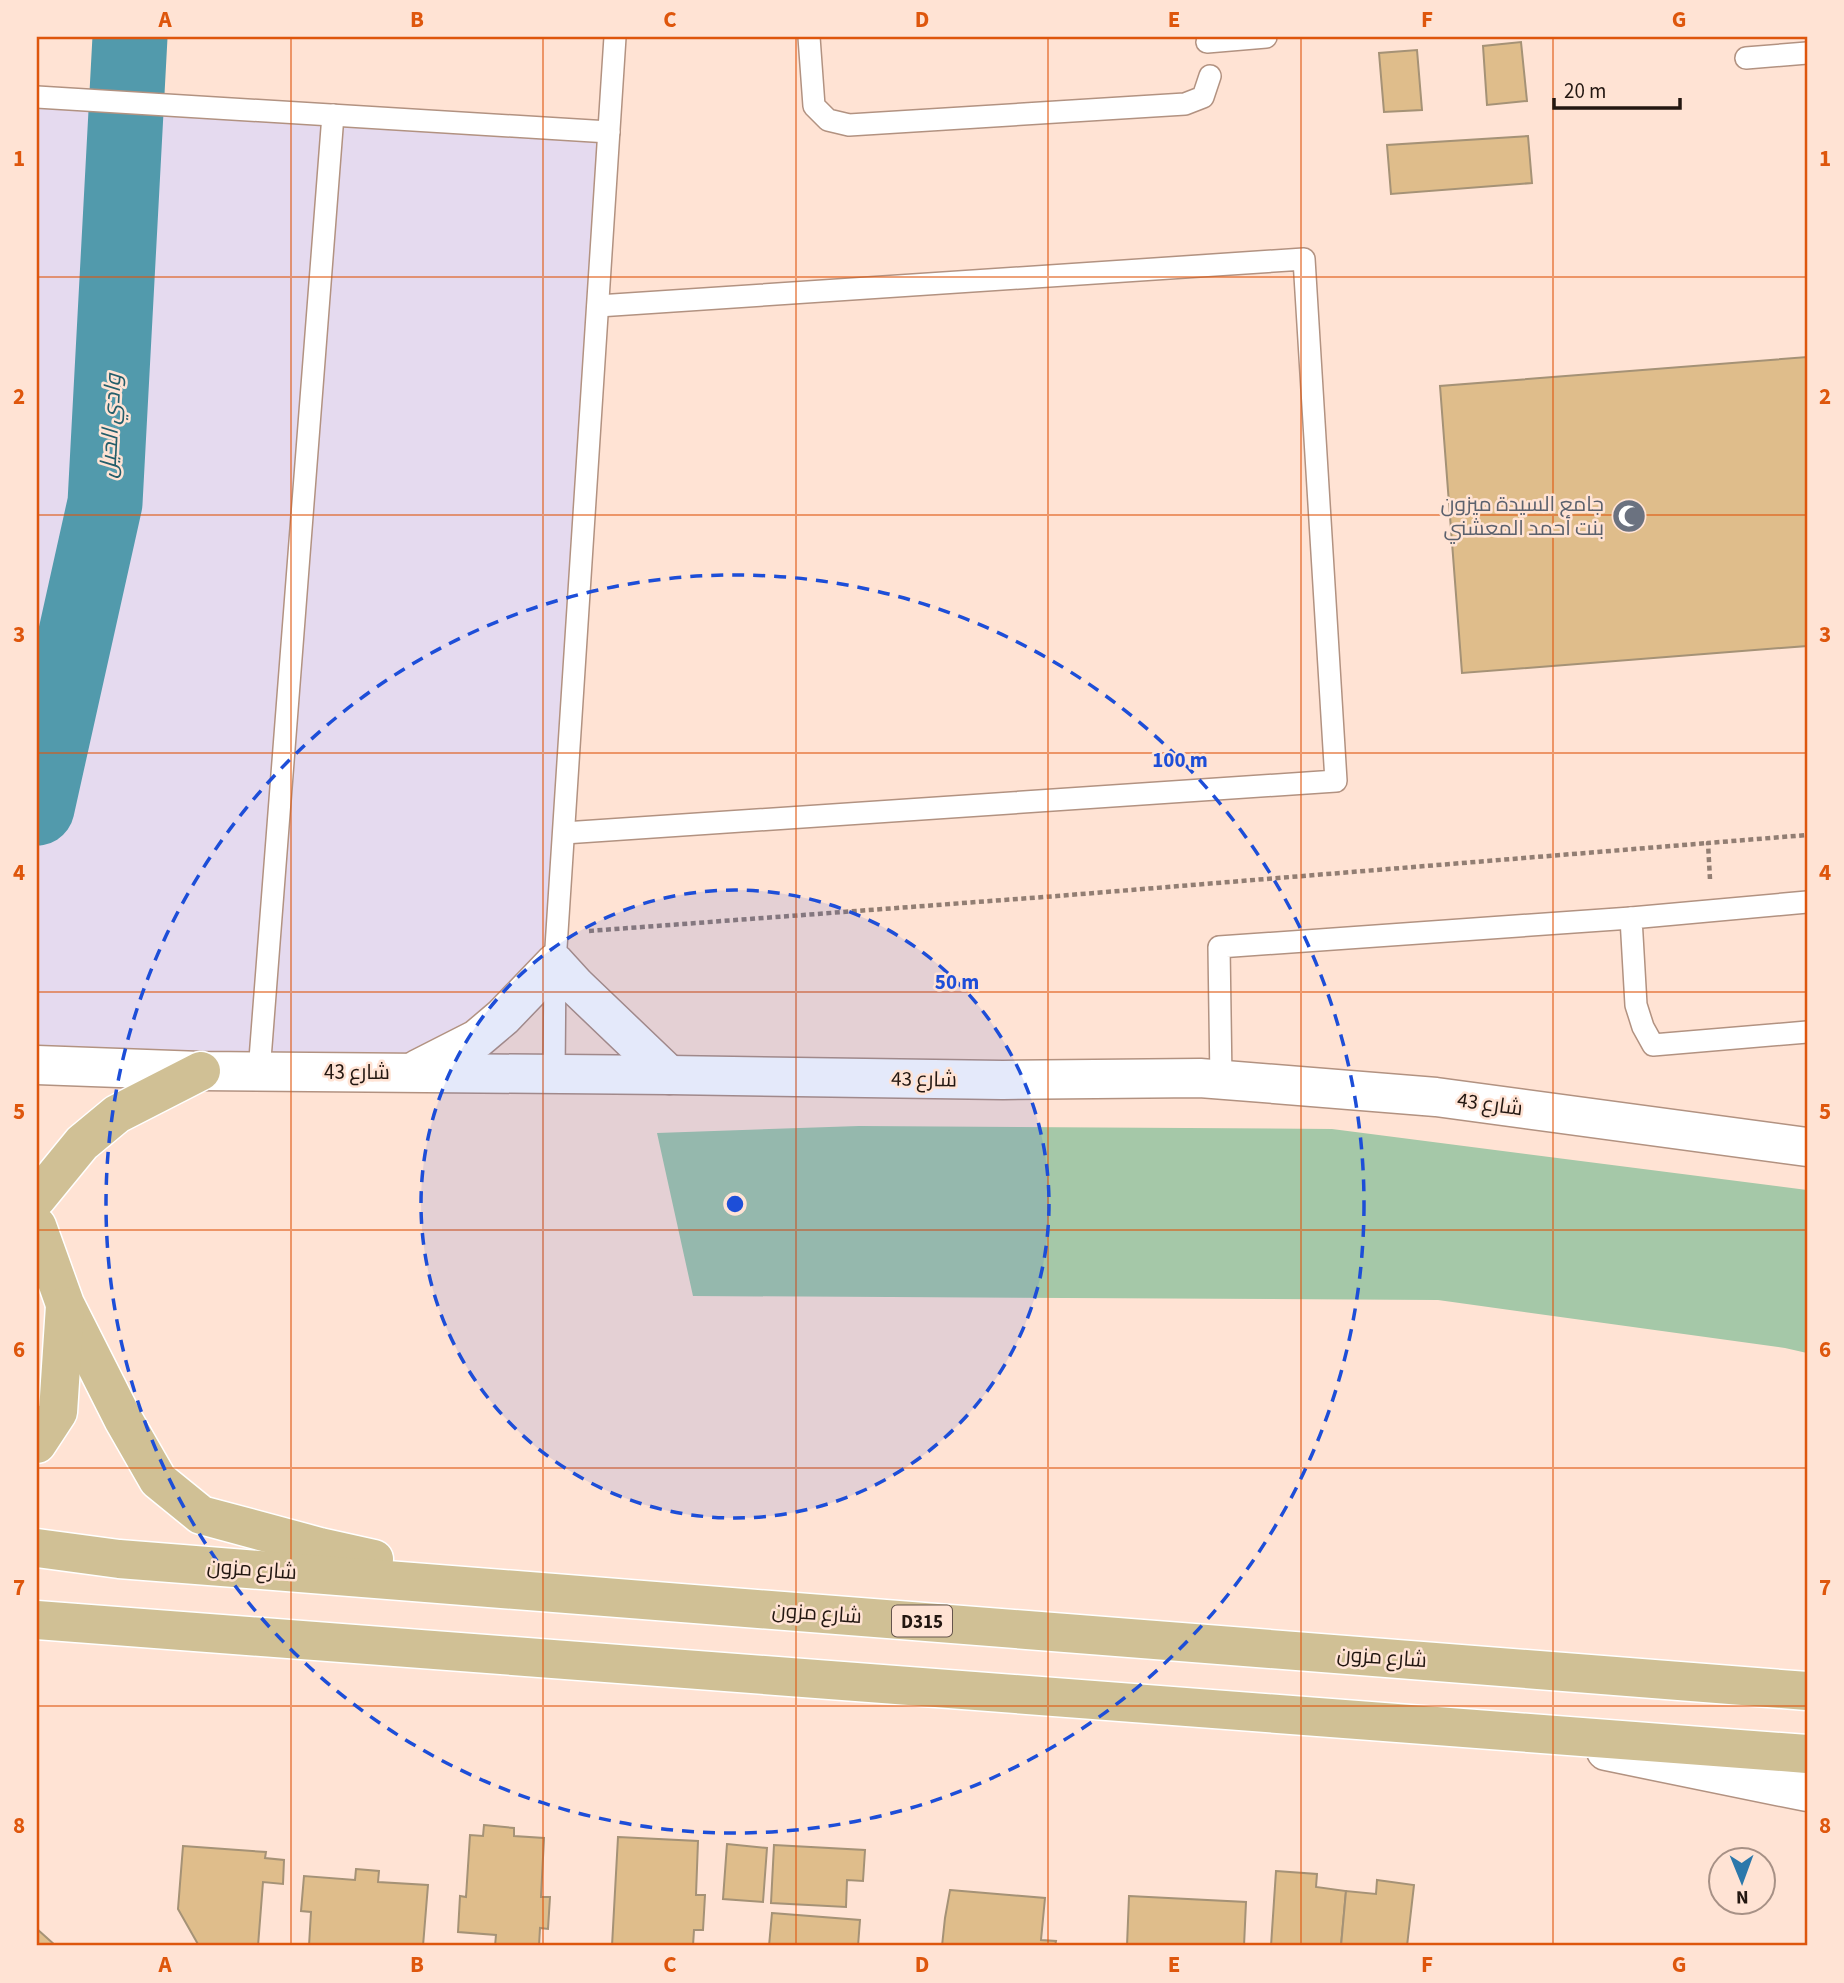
<svg xmlns="http://www.w3.org/2000/svg" width="1844" height="1983" font-family="'Source Sans 3',Cairo,sans-serif">
	<style>
		.commercial { fill: #e5daef }
		.green { fill: #a5c8a8 }
		.lines { fill: none; stroke-linecap: round; stroke-linejoin: round }
		.river { stroke: #529aac; stroke-width: 75 }
		.building { fill: #dfbd8b; stroke: #a59276; stroke-width: 2 }
		.service-casing { stroke: #b29281; stroke-width: 24 }
		.tertiary-casing { stroke: #b29281; stroke-width: 41 }
		.primary-casing { stroke: #fff; stroke-width: 41 }
		.path { stroke: #927e73; stroke-width: 4.5; stroke-dasharray: 5 3.5; stroke-linecap: butt }
		.service { stroke: #fff; stroke-width: 21 }
		.tertiary { stroke: #fff; stroke-width: 38 }
		.primary { stroke: #d0c095; stroke-width: 38 }
		.grid { fill: none; stroke: #de560c; stroke-width: 2; stroke-opacity: 0.55 }
		.ring { fill: none; stroke: #1d4ed8; stroke-width: 3.5; stroke-dasharray: 12 9 }
		.labels { text-anchor: middle; stroke-width: 5; stroke-linejoin: round; paint-order: stroke }
		.shield { fill: #ffe3d4; stroke: #65544c; stroke-width: 2 }
		.shield-label { font-size: 19px; font-weight: bold; fill: #231711 }
		.worship-label { font-size: 21px; fill: #5b616d; stroke: #ffe3d4; text-anchor: end }
		.street-label { font-size: 21px; fill: #231711; stroke: #ffe3d4 }
		.water-label { font-size: 23px; font-style: italic; fill: #235e6b; stroke: #ffe3d4 }
		.centre { fill: #1d4ed8; stroke: #ffe3d4; stroke-width: 3.5 }
		.ring-label { font-size: 21px; text-anchor: middle; font-weight: bold; fill: #1d4ed8; stroke: #ffe3d4; stroke-width: 5; stroke-linejoin: round; paint-order: stroke }
		.neatline { fill: none; stroke: #de560c; stroke-width: 2.5 }
		.grid-label { font-size: 23px; text-anchor: middle; font-weight: bold; fill: #de560c }
	</style>
	<rect width="100%" height="100%" fill="#ffe3d4"/>
	<!-- commercial -->
	<path class="commercial" d="M37 98 609 132 555 963 442 1058 37 1065Z"/>
	<!-- green -->
	<path class="green" d="M859 1126 1332 1129 1807 1190V1353L1785 1348 1438 1300 693 1296 657 1133Z"/>
	<g class="lines">
		<!-- river -->
		<path class="river" d="M37 808 105 503 130 37"/>
	</g>
	<!-- building -->
	<g class="building">
		<path d="M1521 42 1527 101 1487 105 1483 46Z"/>
		<path d="M1417 50 1422 110 1384 112 1379 53Z"/>
		<path d="M1528 136 1532 183 1391 194 1387 145Z"/>
		<path d="M1807 357V646L1462 673 1440 386Z"/>
		<path d="M484 1825 514 1828V1836L544 1838 541 1897H550L548 1929 540 1928 539 1946H495L496 1935 458 1932 460 1896 466 1897 470 1835 483 1836Z"/>
		<path d="M618 1837 698 1841 696 1895H705L703 1930H694L693 1946H612Z"/>
		<path d="M727 1844 767 1848 763 1902 723 1899Z"/>
		<path d="M774 1845 865 1850 863 1881 847 1880 846 1907 771 1903Z"/>
		<path d="M183 1846 266 1852 265 1858 284 1860 283 1884 263 1882 258 1946H199L178 1909Z"/>
		<path d="M356 1869 379 1871 378 1882 428 1885 423 1946H309L311 1912 301 1911 304 1876 355 1880Z"/>
		<path d="M1276 1871 1317 1874 1316 1887 1346 1891 1341 1946H1271Z"/>
		<path d="M1377 1880 1414 1885 1407 1946H1341L1346 1891 1376 1894Z"/>
		<path d="M950 1890 1045 1898 1041 1940 1056 1941 1055 1946H942L945 1918Z"/>
		<path d="M1129 1896 1246 1902 1244 1946H1127Z"/>
		<path d="M772 1913 860 1920 858 1946H769Z"/>
		<path d="M37 1929 56 1946H37Z"/>
	</g>
	<g class="lines">
		<!-- service casing -->
		<g class="service-casing">
			<g id="service">
				<path d="M809 37 814 106 828 120 849 125 1185 104 1203 97 1210 76"/>
				<path d="M1207 42 1266 37"/>
				<path d="M1746 58 1807 53"/>
				<path d="M37 97 609 132"/>
				<path d="M564 833 1336 781 1304 259 598 306"/>
				<path d="M1807 902 1631 918 1636 1005 1643 1027 1653 1045 1807 1032"/>
				<path d="M259 1072 333 115"/>
				<path d="M554 1074 555 963 615 37"/>
				<path d="M1221 1080 1219 947 1631 918"/>
			</g>
		</g>
		<!-- tertiary casing -->
		<g class="tertiary-casing">
			<g id="tertiary">
				<path d="M37 1065 201 1071 669 1075 1003 1080 1200 1078 1436 1097 1807 1147"/>
				<path d="M418 1069 477 1039 503 1017 555 963 576 986 669 1075"/>
				<path d="M1606 1751 1807 1792"/>
			</g>
		</g>
		<!-- primary casing -->
		<g class="primary-casing">
			<g id="primary">
				<path d="M37 1198 82 1143 117 1114 201 1071"/>
				<path d="M37 1226 65 1304 123 1419 158 1480 201 1515 320 1547 374 1559"/>
				<path d="M37 1444 58 1412 65 1306"/>
				<path d="M37 1548 119 1559 1807 1691"/>
				<path d="M37 1620 1807 1754"/>
			</g>
		</g>
		<!-- path -->
		<g class="path">
			<path d="M1710 879 1708 843 1807 835"/>
			<path d="M589 931 1057 896 1708 843"/>
		</g>
		<!-- service -->
		<use href="#service" class="service"/>
		<!-- tertiary -->
		<use href="#tertiary" class="tertiary"/>
		<!-- primary -->
		<use href="#primary" class="primary"/>
	</g>
	<!-- grid -->
	<path class="grid" d="M291 37V1946M543 37V1946M796 37V1946M1048 37V1946M1301 37V1946M1553 37V1946M37 277H1807M37 515H1807M37 753H1807M37 992H1807M37 1230H1807M37 1468H1807M37 1706H1807"/>
	<!-- distance rings -->
	<circle cx="735" cy="1204" r="314" fill="#1d4ed8" fill-opacity=".12"/>
	<g class="ring">
		<circle cx="735" cy="1204" r="314"/>
		<circle cx="735" cy="1204" r="629"/>
	</g>
	<!-- icons -->
	<defs>
		<g id="mosque-disc" transform="scale(1.75)"><circle r="9.5" fill="#6b7280" stroke="#ffe3d4"/><path d="M3.5-4.9A6 6 0 1 0 3.5 4.9A5 5 0 1 1 3.5-4.9Z" fill="#fff"/></g>
	</defs>
	<g fill-rule="evenodd">
		<use href="#mosque-disc" x="1629" y="516"/>
	</g>
	<g class="labels">
		<!-- shield labels -->
		<rect class="shield" x="892" y="1605.5" width="60" height="31" rx="5"/>
		<g class="shield-label">
			<text x="922" y="1628">D315</text>
		</g>
		<!-- worship labels -->
		<g class="worship-label">
			<text x="1604" y="511">جامع السيدة ميزون<tspan x="1604" dy="24">بنت أحمد المعشني</tspan></text>
		</g>
		<!-- street labels -->
		<g class="street-label">
			<text x="357" y="1079">شارع 43</text>
			<text transform="translate(924 1079) rotate(1)" y="7">شارع 43</text>
			<text transform="translate(1490 1104) rotate(8)" y="7">شارع 43</text>
			<text transform="translate(252 1569) rotate(4)" y="7">شارع مزون</text>
			<text transform="translate(817 1613) rotate(4)" y="7">شارع مزون</text>
			<text transform="translate(1382 1657) rotate(4)" y="7">شارع مزون</text>
		</g>
		<!-- water labels -->
		<g class="water-label">
			<text transform="translate(110 426) rotate(-87)" y="8">وادي الحيل</text>
		</g>
	</g>
	<circle cx="735" cy="1204" r="10" class="centre"/>
	<g class="ring-label">
		<text x="1180" y="767">100 m</text>
		<text x="957" y="989">50 m</text>
	</g>
	<!-- border -->
	<rect width="1844" height="1983" fill="none" stroke="#ffe3d4" stroke-width="77"/>
	<!-- north arrow -->
	<g transform="translate(1742 1881) rotate(179)"><circle r="33" fill="#ffe3d4" stroke="#a79186" stroke-width="2"/>
	<path d="M0-5L12 26L0 18L-12 26Z" fill="#2c78ab"/>
	<text y="-10" font-size="19" font-weight="bold" text-anchor="middle" fill="#231711">N</text>
	</g>
	<!-- scale -->
	<path d="M1554 98v10h126v-10" fill="none" stroke="#231711" stroke-width="3.5"/>
	<text x="1564" y="98" font-size="21" fill="#231711" stroke="#ffe3d4" stroke-width="5" paint-order="stroke">20 m</text>
	<rect x="38" y="38" width="1768" height="1906" class="neatline"/>
	<g class="grid-label">
		<text x="165" y="27">A</text>
		<text x="417" y="27">B</text>
		<text x="670" y="27">C</text>
		<text x="922" y="27">D</text>
		<text x="1174" y="27">E</text>
		<text x="1427" y="27">F</text>
		<text x="1679" y="27">G</text>
		<text x="19" y="166">1</text>
		<text x="1825" y="166">1</text>
		<text x="19" y="404">2</text>
		<text x="1825" y="404">2</text>
		<text x="19" y="642">3</text>
		<text x="1825" y="642">3</text>
		<text x="19" y="880">4</text>
		<text x="1825" y="880">4</text>
		<text x="19" y="1119">5</text>
		<text x="1825" y="1119">5</text>
		<text x="19" y="1357">6</text>
		<text x="1825" y="1357">6</text>
		<text x="19" y="1595">7</text>
		<text x="1825" y="1595">7</text>
		<text x="19" y="1833">8</text>
		<text x="1825" y="1833">8</text>
		<text x="165" y="1972">A</text>
		<text x="417" y="1972">B</text>
		<text x="670" y="1972">C</text>
		<text x="922" y="1972">D</text>
		<text x="1174" y="1972">E</text>
		<text x="1427" y="1972">F</text>
		<text x="1679" y="1972">G</text>
	</g>
</svg>
